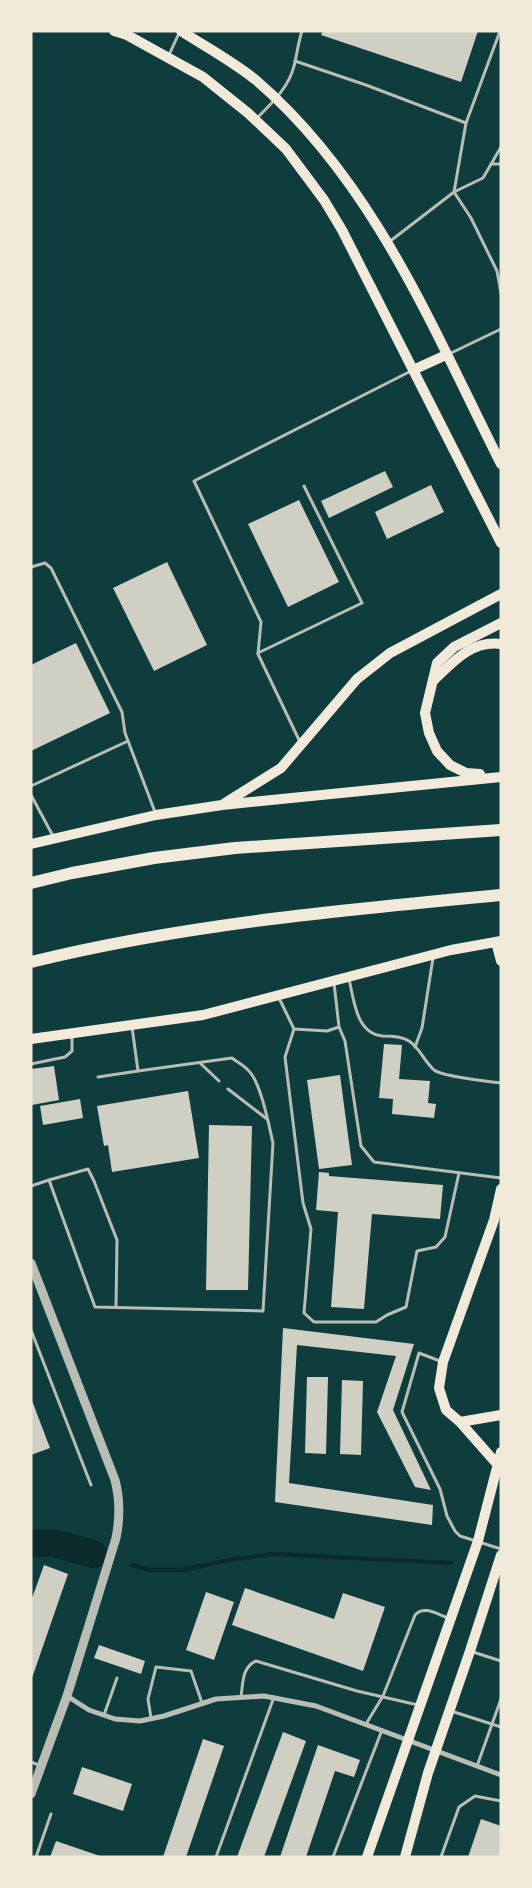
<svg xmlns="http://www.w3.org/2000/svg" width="532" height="1888" font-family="Inter,sans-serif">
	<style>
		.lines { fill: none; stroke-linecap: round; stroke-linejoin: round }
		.stream { stroke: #0a2a2b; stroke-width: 4.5 }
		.river { stroke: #0a2a2b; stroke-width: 28 }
		.building { fill: #cfcfc3 }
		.service { stroke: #b8beb3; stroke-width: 3 }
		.minor { stroke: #b8beb3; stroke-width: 5 }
		.tertiary { stroke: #b8beb3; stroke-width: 9 }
		.secondary { stroke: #f1e9da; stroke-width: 10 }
		.motorway { stroke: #f1e9da; stroke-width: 12 }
	</style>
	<rect width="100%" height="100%" fill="#0f3d3e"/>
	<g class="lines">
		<!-- stream -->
		<path class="stream" d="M132 1565 150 1570H182L234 1559 274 1554 451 1563"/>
		<!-- river -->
		<path class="river" d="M31 1543H54L93 1554"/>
	</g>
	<!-- building -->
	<g class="building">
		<path d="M323 31H478L461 82 321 35Z"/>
		<path d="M385 471 393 487 329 518 321 501Z"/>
		<path d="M431 485 444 512 387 539 375 512Z"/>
		<path d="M299 500 339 582 288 607 248 524Z"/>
		<path d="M167 562 207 645 154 671 113 588Z"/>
		<path d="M76 643 110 713 31 751V665Z"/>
		<path d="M384 1044 402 1045 399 1079 430 1081 428 1103 436 1104 434 1118 392 1114 393 1099 379 1098Z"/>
		<path d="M54 1066 59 1100 32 1105 31 1069Z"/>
		<path d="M340 1075 352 1165 319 1169 307 1080Z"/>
		<path d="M188 1091 199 1158 112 1172 108 1145 104 1146 97 1106Z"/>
		<path d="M80 1099 83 1118 43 1125 40 1106Z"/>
		<path d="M209 1125 252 1126 248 1290H206Z"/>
		<path d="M319 1172 329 1173V1176L443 1185 440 1219 372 1214 364 1309 331 1307 338 1212 316 1210Z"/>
		<path d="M283 1328 414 1344 393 1410 431 1490 415 1487 377 1412 396 1356 297 1345 289 1483 433 1505 432 1525 275 1502Z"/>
		<path d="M307 1377H328L326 1454 305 1453Z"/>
		<path d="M342 1380 363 1381 361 1455 340 1454Z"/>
		<path d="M31 1398 50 1448 31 1455Z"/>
		<path d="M44 1565 68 1574 32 1678 31 1601Z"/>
		<path d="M245 1588 334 1619 343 1593 385 1607 363 1671 232 1625Z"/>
		<path d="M206 1592 234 1602 214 1660 186 1650Z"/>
		<path d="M99 1645 145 1661 141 1674 94 1658Z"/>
		<path d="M283 1732 306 1741 264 1857H237Z"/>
		<path d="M203 1739 224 1746 186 1857H163Z"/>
		<path d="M318 1745 360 1760 354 1777 335 1771 306 1857H280Z"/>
		<path d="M82 1767 132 1784 123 1811 73 1794Z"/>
		<path d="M481 1819 501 1826V1857H468Z"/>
		<path d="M56 1841 100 1856V1857H50Z"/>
	</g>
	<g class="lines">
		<!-- service -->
		<g class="service">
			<path d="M500 31 466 123 454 192 471 218 497 271 501 293"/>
			<path d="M169 55 180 31"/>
			<path d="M295 61 366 85 466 123"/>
			<path d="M257 118C272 103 289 87 294 66 297 55 298 43 302 31"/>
			<path d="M491 164H501"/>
			<path d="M389 242 454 192 483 178 501 147"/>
			<path d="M449 354 501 329"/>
			<path d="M31 567 45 563 51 568 122 712 125 733 155 812"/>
			<path d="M258 653 362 603 304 486"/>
			<path d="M300 742 258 654 261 622 194 481 411 371"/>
			<path d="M31 786 128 741"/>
			<path d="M31 795 53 836"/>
			<path d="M349 979C354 1000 356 1034 383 1036 391 1036 402 1036 409 1041 419 1047 424 1061 434 1070 443 1077 487 1081 501 1083"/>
			<path d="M334 983 339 1027 345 1041 361 1146 374 1162 501 1178"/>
			<path d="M279 998 294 1029 285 1057 303 1203 311 1229 304 1313 314 1322H376L387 1315 406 1307 417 1251 436 1247 445 1237 459 1173"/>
			<path d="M294 1029 327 1031 339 1027"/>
			<path d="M415 1047 422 1028 433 958"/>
			<path d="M200 1063 219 1081"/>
			<path d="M31 1064 65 1057 72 1051V1036"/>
			<path d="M98 1077 138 1071"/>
			<path d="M228 1089 267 1119"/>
			<path d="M49 1180 88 1169 94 1181 117 1240 116 1307"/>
			<path d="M31 1186 49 1180 95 1307 263 1311 273 1143C269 1126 261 1082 248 1070 243 1065 237 1062 232 1058L138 1071 132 1027"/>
			<path d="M31 1330 91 1485"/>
			<path d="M440 1361 419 1353 402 1412 440 1489 447 1516 455 1531 460 1536 501 1549"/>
			<path d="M473 1652 501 1661"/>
			<path d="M241 1697C243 1683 242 1667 256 1661L357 1691 418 1705"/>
			<path d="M451 1711 501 1727"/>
			<path d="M104 1715 117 1678"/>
			<path d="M151 1718 148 1699 156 1667 191 1671 202 1703"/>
			<path d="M366 1724 383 1696 415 1615C424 1605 437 1614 448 1618"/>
			<path d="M31 1762 41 1766"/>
			<path d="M477 1766 501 1699"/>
			<path d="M36 1857 51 1814"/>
			<path d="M216 1857 274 1697"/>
			<path d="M333 1857 382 1730"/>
			<path d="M441 1857 459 1807 475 1796 501 1801"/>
		</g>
		<!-- minor -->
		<path class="minor" d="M67 1696 89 1710 115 1719 140 1721 164 1716 216 1699 264 1696 316 1706 501 1775"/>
		<!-- tertiary -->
		<path class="tertiary" d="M31 1263 115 1480C120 1499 120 1518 116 1538L67 1696 31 1794"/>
		<!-- secondary -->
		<g class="secondary">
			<path d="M114 31 127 35 203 77 248 113 286 149 324 200 342 230 501 543"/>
			<path d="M181 31C206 47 234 62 257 81 374 182 433 329 501 464"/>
			<path d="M413 370 446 355"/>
			<path d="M433 681C452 663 471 640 501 644"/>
			<path d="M480 774 466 773 450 765 437 751 429 733 425 713 437 663 454 647 501 623"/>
			<path d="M225 803 281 768 357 679 390 653 501 594"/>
			<path d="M31 844 156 815 222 805 501 777"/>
			<path d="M496 942 501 961"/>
			<path d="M31 1039 203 1015 451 950 501 941"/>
			<path d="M460 1422 501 1415"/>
			<path d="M497 1464 460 1422 446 1410 439 1388 443 1362 494 1220 501 1189"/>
			<path d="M367 1857 478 1541 501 1452"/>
			<path d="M405 1857 428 1773 470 1651 501 1555"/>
		</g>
		<!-- motorway -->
		<g class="motorway">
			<path d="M31 883 72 873 154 858 235 848 501 830"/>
			<path d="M31 962C185 924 343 910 501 895"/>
		</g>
	</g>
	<!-- border -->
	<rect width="532" height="1888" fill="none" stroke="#f1e9da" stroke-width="65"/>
</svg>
